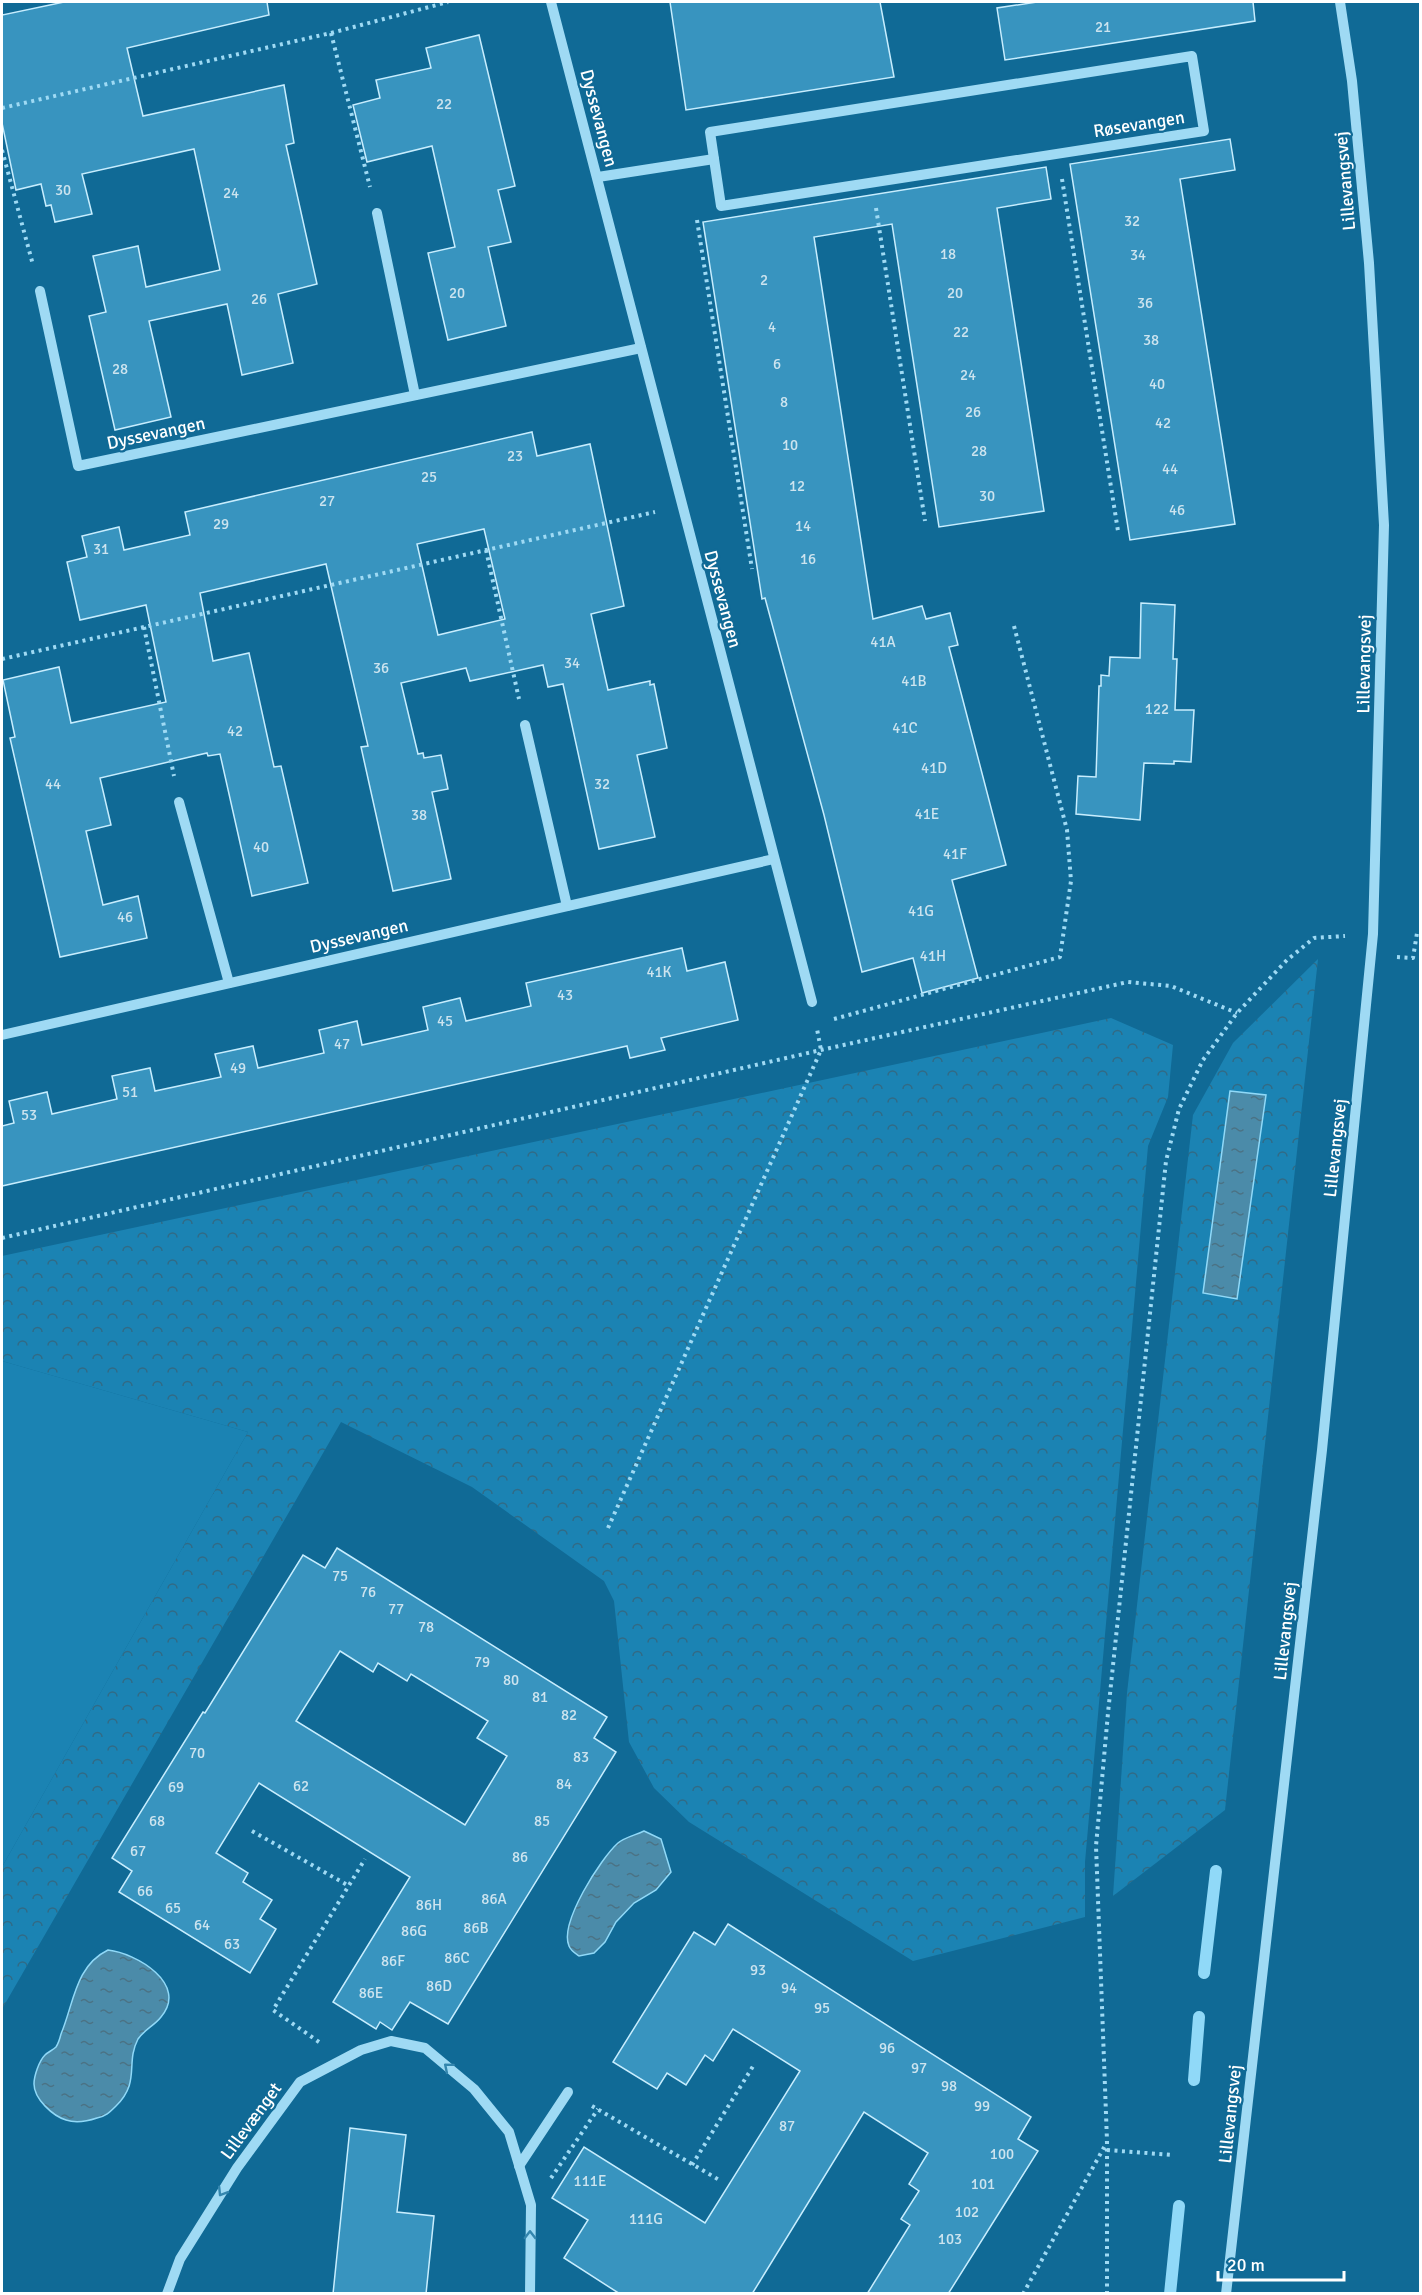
<svg xmlns="http://www.w3.org/2000/svg" width="1422" height="2295" font-family="Signika,sans-serif">
	<style>
		.forest { fill: url(#forest-crowns) }
		.pitch { fill: #1b83b3 }
		.water { fill: url(#water-ripples); stroke: #90d9f8; stroke-width: 1.5 }
		.lines { fill: none; stroke-linecap: round; stroke-linejoin: round }
		.stream { stroke: #90d9f8; stroke-width: 12 }
		.building { fill: #3894bf; stroke: #c7edfe; stroke-width: 1.5; fill-rule: evenodd }
		.path { stroke: #9fdaf4; stroke-width: 4; stroke-dasharray: 3 4.5; stroke-linecap: butt }
		.minor { stroke: #9fdaf4; stroke-width: 10 }
		.oneway { stroke: #3486ae }
		.labels { text-anchor: middle; stroke-width: 4.5; stroke-linejoin: round; paint-order: stroke }
		.number-label { font-size: 15px; fill: #cde4ef }
		.street-label { font-size: 18px; fill: #fff; stroke: #106a96 }
	</style>
	<defs>
		<pattern id="forest-crowns" width="20" height="18" patternUnits="userSpaceOnUse" patternTransform="scale(1.5)"><rect width="20" height="18" fill="#1b83b3"/><path d="M2 6a3 3 0 1 1 6 0M12 15a3 3 0 1 1 6 0" fill="none" stroke="#316a85"/></pattern>
		<pattern id="water-ripples" width="26" height="14" patternUnits="userSpaceOnUse" patternTransform="scale(1.5)"><rect width="26" height="14" fill="#4b8ba9"/><path d="M2 4q2-2 4 0t4 0M15 11q2-2 4 0t4 0" fill="none" stroke="#4b7284"/></pattern>
	</defs>
	<rect width="100%" height="100%" fill="#106a96"/>
	<!-- forest -->
	<g class="forest">
		<path d="M1318 959 1225 1810 1113 1896 1127 1693 1193 1115 1233 1043Z"/>
		<path d="M1111 1018 1173 1045 1168 1097 1148 1146 1085 1862V1917L913 1961 689 1822 654 1788 629 1742 614 1601 604 1581 472 1487 341 1422 2 2009V1867L248 1432 2 1361V1256Z"/>
	</g>
	<!-- pitch -->
	<path class="pitch" d="M2 1361 248 1432 2 1867Z"/>
	<!-- water -->
	<g class="water">
		<path d="M1230 1091 1266 1095 1237 1299 1203 1293Z"/>
		<path d="M644 1831 661 1839 671 1872 656 1890 634 1903 616 1922 605 1942 594 1953 579 1956C575 1953 571 1951 569 1946 559 1923 601 1858 618 1843 625 1837 636 1835 644 1831Z"/>
		<path d="M108 1950C136 1953 189 1984 161 2017 155 2025 144 2030 138 2039 125 2064 141 2081 116 2106 109 2113 106 2116 97 2118 88 2121 75 2123 66 2120 53 2116 34 2099 34 2084 34 2076 39 2061 45 2055 48 2052 53 2050 56 2047 58 2044 60 2038 61 2034 74 2003 75 1966 108 1950Z"/>
	</g>
	<g class="lines">
		<!-- stream -->
		<g class="stream">
			<path d="M1204 1973 1216 1871"/>
			<path d="M1194 2080 1199 2017"/>
			<path d="M1170 2294 1179 2206"/>
		</g>
	</g>
	<!-- building -->
	<g class="building">
		<path d="M64 2H267L269 15 127 48 143 116 284 85 294 143 286 145 317 284 278 294 293 363 242 375 227 304 149 321 171 417 115 430 89 316 106 312 93 256 138 246 146 287 220 270 194 149 82 174 92 214 55 222 51 205 46 206 41 184 16 190 2 123V15Z"/>
		<path d="M670 2H880L894 77 686 110Z"/>
		<path d="M1037 2H1253L1255 21 1005 60 997 8Z"/>
		<path d="M479 35 515 186 498 190 511 242 488 247 506 326 448 340 428 253 455 247 432 146 367 162 353 105 380 98 376 80 431 68 426 48Z"/>
		<path d="M1230 139 1235 170 1180 179 1235 524 1130 540 1070 164Z"/>
		<path d="M1046 167 1051 199 997 208 1044 511 939 527 892 224 814 237 873 619 922 606 926 619 950 613 958 645 949 647 1006 865 952 880 978 978 922 993 913 958 862 972 824 815 765 598 762 599 703 222Z"/>
		<path d="M532 432 537 456 590 444 624 606 591 614 608 690 650 681V685L654 684 667 748 637 755 655 837 599 849 563 684 548 687 543 665 470 681 466 668 401 683 418 754 423 753 424 758 441 755 448 789 432 792 451 879 393 891 361 747 368 746 326 564 200 593 213 661 249 653 274 767 281 766 308 883 252 896 220 754 208 756 207 753 100 778 111 825 86 831 103 905 138 896 147 938 60 957 10 738 15 737 3 680 59 667 71 723 166 702 146 605 80 620 67 562 87 557 82 536 119 527 124 550 190 535 185 512ZM484 529 505 619 438 635 417 544Z"/>
		<path d="M1141 603 1175 605 1173 659H1177L1175 710H1194L1191 762 1174 761V764L1144 763 1140 820 1076 814 1078 776 1096 777 1099 686H1101V675L1109 676 1110 657 1140 658Z"/>
		<path d="M682 948 687 971 725 962 738 1020 661 1038 665 1050 630 1058 627 1046 2 1186V1126L14 1123 9 1101 47 1092 52 1114 117 1099 112 1076 150 1068 155 1091 221 1077 215 1054 253 1046 258 1068 324 1053 319 1030 357 1021 362 1045 428 1030 423 1007 460 998 466 1021 531 1006 526 983Z"/>
		<path d="M337 1548 607 1717 594 1738 616 1752 448 2024 410 2002 392 2030 380 2022 376 2029 333 2002 410 1877 259 1783 216 1853 248 1873 243 1882 272 1900 260 1919 276 1929 250 1973 119 1892 132 1871 112 1858 203 1712 205 1713 303 1555 325 1568ZM340 1651 373 1672 378 1663 407 1681 411 1674 488 1721 477 1738 507 1756 465 1825 296 1721Z"/>
		<path d="M728 1924 1031 2117 1018 2139 1038 2151 948 2294H867L910 2225 901 2219 919 2191 909 2184 928 2153 864 2112 752 2294H620L564 2258 588 2220 552 2198 584 2147 705 2223 800 2071 733 2029 713 2061 705 2055 686 2085 667 2073 657 2089 613 2062 694 1932 715 1945Z"/>
		<path d="M350 2128 406 2135 397 2212 434 2216 426 2294H333Z"/>
	</g>
	<g class="lines">
		<!-- path -->
		<g class="path">
			<path d="M331 33 370 187"/>
			<path d="M2 108 331 33 448 2"/>
			<path d="M2 150 33 265"/>
			<path d="M1062 179 1118 531"/>
			<path d="M876 208 925 521"/>
			<path d="M697 220 752 569"/>
			<path d="M486 550 519 699"/>
			<path d="M144 627 174 776"/>
			<path d="M2 659 655 512"/>
			<path d="M1397 957 1413 958 1417 933 1420 932"/>
			<path d="M834 1019 1060 957 1071 881 1067 830 1014 626"/>
			<path d="M2 1238 821 1050 1128 982 1171 986 1237 1013"/>
			<path d="M608 1528 821 1050 817 1029"/>
			<path d="M252 1831 349 1886"/>
			<path d="M319 2042 273 2010 365 1859"/>
			<path d="M592 2106 721 2181"/>
			<path d="M1107 2150 1172 2155"/>
			<path d="M692 2165 755 2063"/>
			<path d="M551 2178 598 2109"/>
			<path d="M1023 2294 1107 2142"/>
			<path d="M1107 2294V2141L1096 1846 1108 1713 1166 1161 1179 1109 1203 1060 1237 1013 1287 960 1314 938 1345 936"/>
		</g>
		<!-- minor -->
		<g class="minor">
			<path d="M551 2 812 1002"/>
			<path d="M1192 56 1204 131 721 206 710 132Z"/>
			<path d="M598 177 714 159"/>
			<path d="M377 213 415 395"/>
			<path d="M40 291 78 466 641 348"/>
			<path d="M525 725 567 906"/>
			<path d="M179 802 229 983"/>
			<path d="M2 1035 774 859"/>
			<path d="M519 2166 568 2092"/>
			<path d="M167 2294 180 2259 237 2168 300 2082 361 2050 391 2041 425 2048 474 2089 509 2132 531 2205 530 2294"/>
			<path d="M1226 2294 1322 1450 1373 934 1384 525 1369 263 1352 81 1340 2"/>
		</g>
	</g>
	<!-- one-way arrows -->
	<defs><path id="oneway-chevron" d="M-2-3.5L2.5 0L-2 3.5" fill="none" stroke-width="1.6" stroke-linecap="round" stroke-linejoin="round" transform="scale(1.5)"/></defs>
	<g class="oneway">
		<use href="#oneway-chevron" transform="translate(448 2067) rotate(-140)"/>
		<use href="#oneway-chevron" transform="translate(222 2192) rotate(122)"/>
		<use href="#oneway-chevron" transform="translate(530 2235) rotate(-90)"/>
	</g>
	<g class="labels">
		<!-- number labels -->
		<g class="number-label">
			<text x="1103" y="32">21</text>
			<text x="444" y="109">22</text>
			<text x="63" y="195">30</text>
			<text x="231" y="198">24</text>
			<text x="1132" y="226">32</text>
			<text x="948" y="259">18</text>
			<text x="1138" y="260">34</text>
			<text x="764" y="285">2</text>
			<text x="457" y="298">20</text>
			<text x="955" y="298">20</text>
			<text x="259" y="304">26</text>
			<text x="1145" y="308">36</text>
			<text x="772" y="332">4</text>
			<text x="961" y="337">22</text>
			<text x="1151" y="345">38</text>
			<text x="777" y="369">6</text>
			<text x="120" y="374">28</text>
			<text x="968" y="380">24</text>
			<text x="1157" y="389">40</text>
			<text x="784" y="407">8</text>
			<text x="973" y="417">26</text>
			<text x="1163" y="428">42</text>
			<text x="790" y="450">10</text>
			<text x="979" y="456">28</text>
			<text x="515" y="461">23</text>
			<text x="1170" y="474">44</text>
			<text x="429" y="482">25</text>
			<text x="797" y="491">12</text>
			<text x="987" y="501">30</text>
			<text x="327" y="506">27</text>
			<text x="1177" y="515">46</text>
			<text x="221" y="529">29</text>
			<text x="803" y="531">14</text>
			<text x="101" y="554">31</text>
			<text x="808" y="564">16</text>
			<text x="883" y="647">41A</text>
			<text x="572" y="668">34</text>
			<text x="381" y="673">36</text>
			<text x="914" y="686">41B</text>
			<text x="1157" y="714">122</text>
			<text x="905" y="733">41C</text>
			<text x="235" y="736">42</text>
			<text x="934" y="773">41D</text>
			<text x="53" y="789">44</text>
			<text x="602" y="789">32</text>
			<text x="927" y="819">41E</text>
			<text x="419" y="820">38</text>
			<text x="261" y="852">40</text>
			<text x="955" y="859">41F</text>
			<text x="921" y="916">41G</text>
			<text x="125" y="922">46</text>
			<text x="933" y="961">41H</text>
			<text x="659" y="977">41K</text>
			<text x="565" y="1000">43</text>
			<text x="445" y="1026">45</text>
			<text x="342" y="1049">47</text>
			<text x="238" y="1073">49</text>
			<text x="130" y="1097">51</text>
			<text x="29" y="1120">53</text>
			<text x="340" y="1581">75</text>
			<text x="368" y="1597">76</text>
			<text x="396" y="1614">77</text>
			<text x="426" y="1632">78</text>
			<text x="482" y="1667">79</text>
			<text x="511" y="1685">80</text>
			<text x="540" y="1702">81</text>
			<text x="569" y="1720">82</text>
			<text x="197" y="1758">70</text>
			<text x="581" y="1762">83</text>
			<text x="564" y="1789">84</text>
			<text x="301" y="1791">62</text>
			<text x="176" y="1792">69</text>
			<text x="157" y="1826">68</text>
			<text x="542" y="1826">85</text>
			<text x="138" y="1856">67</text>
			<text x="520" y="1862">86</text>
			<text x="145" y="1896">66</text>
			<text x="494" y="1904">86A</text>
			<text x="429" y="1910">86H</text>
			<text x="173" y="1913">65</text>
			<text x="202" y="1930">64</text>
			<text x="476" y="1933">86B</text>
			<text x="414" y="1936">86G</text>
			<text x="232" y="1949">63</text>
			<text x="457" y="1963">86C</text>
			<text x="393" y="1966">86F</text>
			<text x="758" y="1975">93</text>
			<text x="439" y="1991">86D</text>
			<text x="789" y="1993">94</text>
			<text x="371" y="1998">86E</text>
			<text x="822" y="2013">95</text>
			<text x="887" y="2053">96</text>
			<text x="919" y="2073">97</text>
			<text x="949" y="2091">98</text>
			<text x="982" y="2111">99</text>
			<text x="787" y="2131">87</text>
			<text x="1002" y="2159">100</text>
			<text x="590" y="2186">111E</text>
			<text x="983" y="2189">101</text>
			<text x="967" y="2217">102</text>
			<text x="646" y="2224">111G</text>
			<text x="950" y="2244">103</text>
		</g>
		<!-- street labels -->
		<g class="street-label">
			<text transform="translate(599 118) rotate(75)" y="6">Dyssevangen</text>
			<text transform="translate(1139 124) rotate(-9)" y="6">Røsevangen</text>
			<text transform="translate(1345 181) rotate(-95)" y="6">Lillevangsvej</text>
			<text transform="translate(156 433) rotate(-12)" y="6">Dyssevangen</text>
			<text transform="translate(723 599) rotate(75)" y="6">Dyssevangen</text>
			<text transform="translate(1364 664) rotate(-89)" y="6">Lillevangsvej</text>
			<text transform="translate(359 936) rotate(-13)" y="6">Dyssevangen</text>
			<text transform="translate(1335 1148) rotate(-84)" y="6">Lillevangsvej</text>
			<text transform="translate(1285 1631) rotate(-84)" y="6">Lillevangsvej</text>
			<text transform="translate(1230 2114) rotate(-84)" y="6">Lillevangsvej</text>
			<text transform="translate(251 2121) rotate(-54)" y="6">Lillevænget</text>
		</g>
	</g>
	<!-- border -->
	<rect width="1422" height="2295" fill="none" stroke="#ffffff" stroke-width="6"/>
	<!-- scale -->
	<path d="M1218 2271v9h126v-9" fill="none" stroke="#ffffff" stroke-width="3"/>
	<text x="1227" y="2271" font-size="18" fill="#ffffff" stroke="#106a96" stroke-width="4.5" paint-order="stroke">20 m</text>
</svg>
